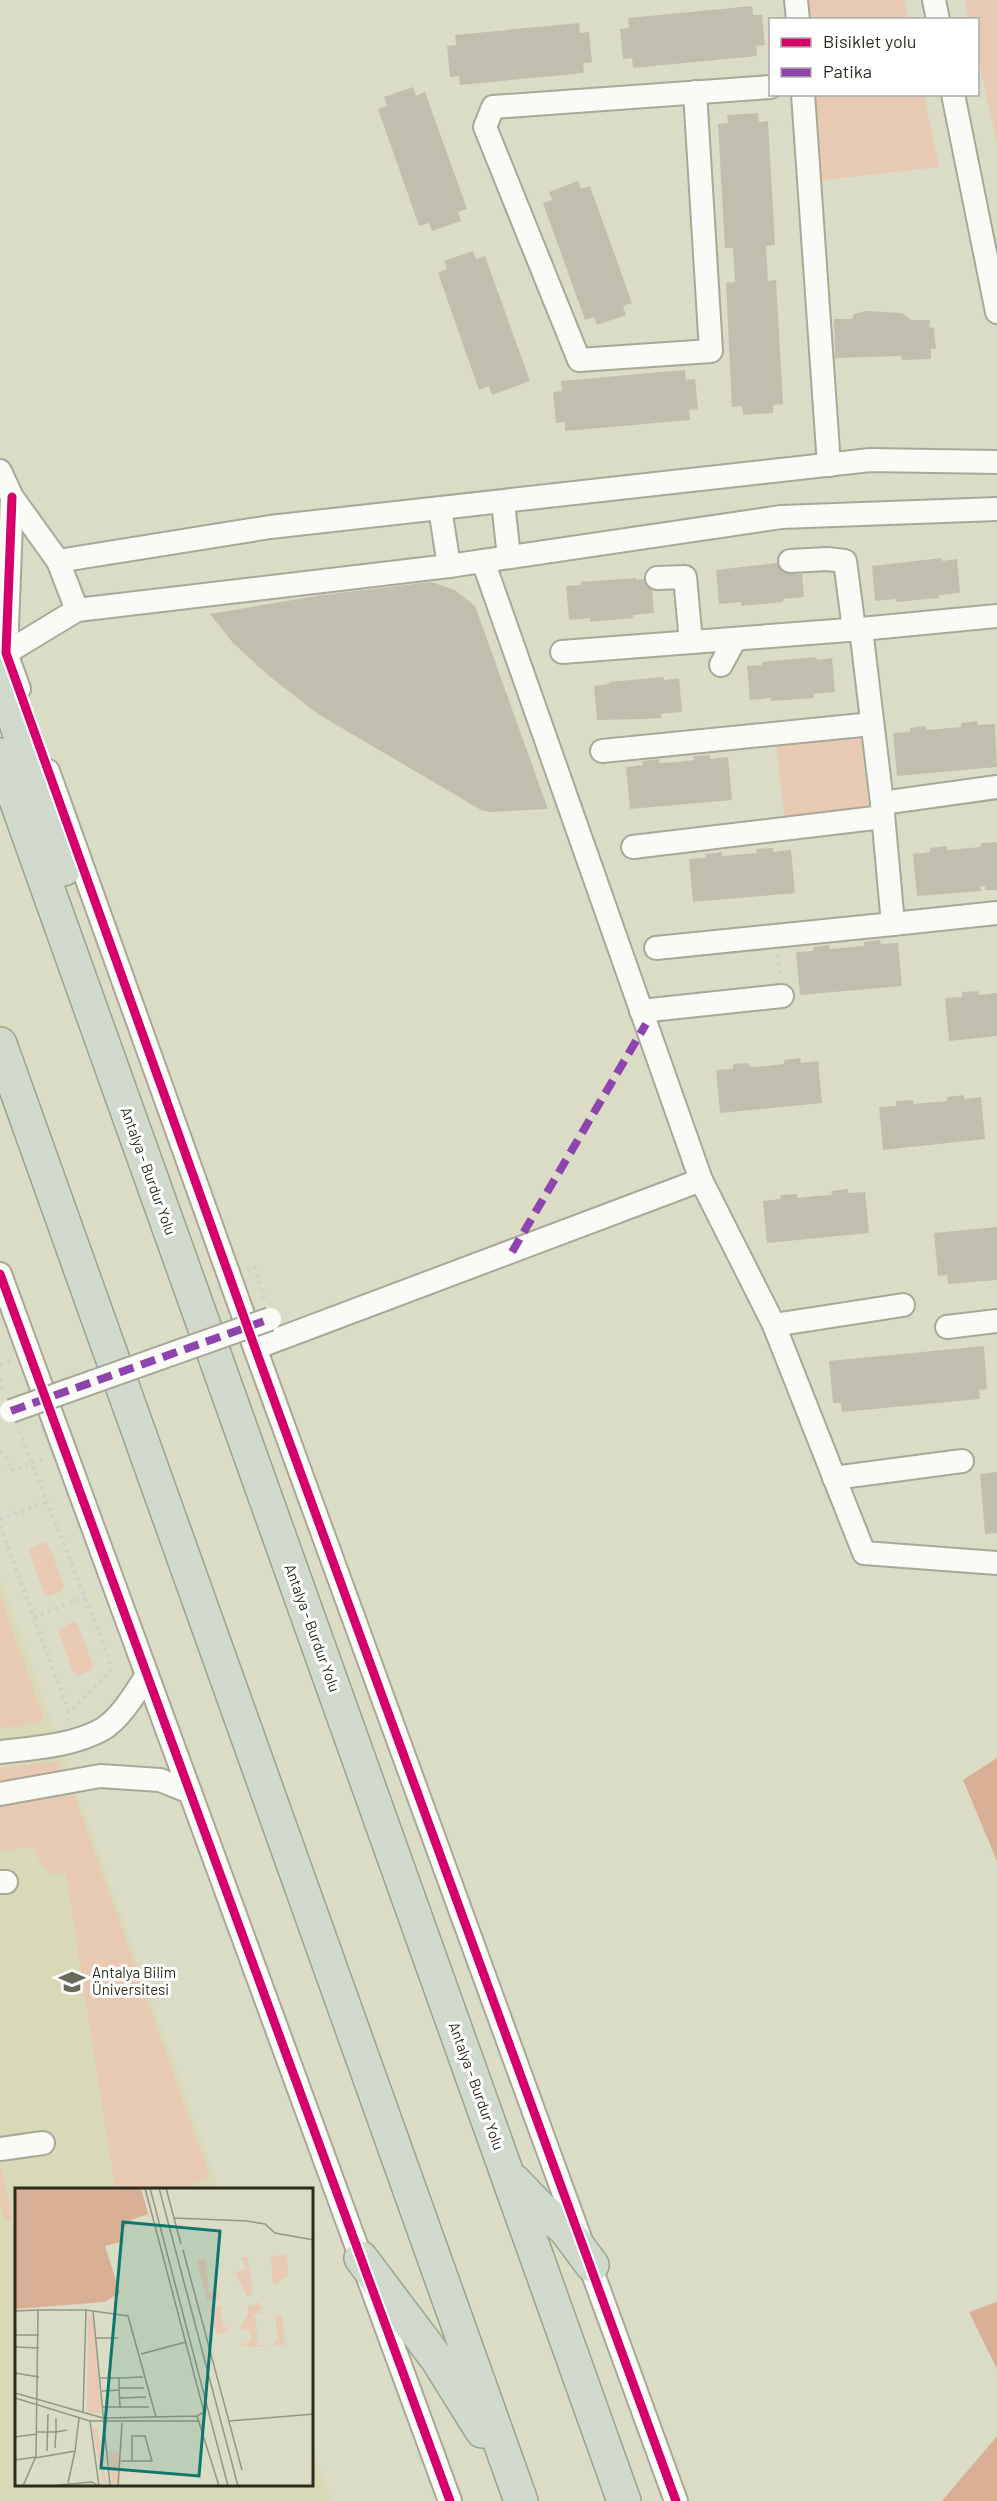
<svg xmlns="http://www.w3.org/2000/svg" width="997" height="2501" font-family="Barlow,sans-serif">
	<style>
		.built { fill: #d9d9b7 }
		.green { fill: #e7c9b4 }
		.forest { fill: #d8af95 }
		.building { fill: #c2beae }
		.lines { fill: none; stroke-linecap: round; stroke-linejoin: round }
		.minor-casing { stroke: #a8a897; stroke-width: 26 }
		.highway-casing { stroke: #99a48d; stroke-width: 36 }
		.path { stroke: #d0d0ca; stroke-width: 4; stroke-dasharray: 3 4.5; stroke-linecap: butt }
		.minor { stroke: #fafaf6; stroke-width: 22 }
		.highway { stroke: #d0d9cb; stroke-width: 33 }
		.minor-bridge-casing { stroke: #a8a897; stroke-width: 26; stroke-linecap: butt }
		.minor-bridge { stroke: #fafaf6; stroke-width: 22 }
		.quiet { stroke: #8e44ad; stroke-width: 8; stroke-dasharray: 15 8; stroke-linecap: butt }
		.cycleway-casing { stroke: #fff; stroke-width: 13 }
		.cycleway { stroke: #d6006c; stroke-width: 9 }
		.labels { text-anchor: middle; stroke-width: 6; stroke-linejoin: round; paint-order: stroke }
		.street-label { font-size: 15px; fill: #2c2c1e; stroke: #fff }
		.poi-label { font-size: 15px; fill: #2c2c1e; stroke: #fff; text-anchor: start }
		.inset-road { fill: none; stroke: #959683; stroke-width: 1.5 }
		.view { fill: #0f766e; fill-opacity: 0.15; stroke: #0f766e; stroke-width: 3 }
		.inset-edge { fill: none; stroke: #2c2c1e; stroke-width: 3 }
	</style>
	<rect width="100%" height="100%" fill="#dbdcc6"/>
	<!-- built -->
	<path class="built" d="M0 1577 219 2189H16V2484H312V2447L332 2501H0Z"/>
	<!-- green -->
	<g class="green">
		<path d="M804 0H904L908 19H805Z"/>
		<path d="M965 0H997V143L978 57V20L969 19Z"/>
		<path d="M809 95H924L939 167 815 181Z"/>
		<path d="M860 733 869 810 785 819 776 743Z"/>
		<path d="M45 1542 48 1544 64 1586 62 1591 48 1596 44 1593 29 1551 31 1548Z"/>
		<path d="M0 1594 44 1721 0 1729Z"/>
		<path d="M74 1621 77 1623 93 1665 91 1670 77 1676 73 1672 58 1630Z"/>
		<path d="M54 1762H58L60 1766 55 1773 0 1785V1768Z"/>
		<path d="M73 1792 210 2177 180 2189H115L66 1873 51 1874 40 1862 33 1847 0 1851V1806Z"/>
		<path d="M0 2160 12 2218 7 2221 4 2219 0 2201Z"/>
	</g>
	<!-- forest -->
	<g class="forest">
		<path d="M997 1758V1861L963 1780Z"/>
		<path d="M997 2302V2369L969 2312Z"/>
		<path d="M997 2436V2501H942Z"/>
	</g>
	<!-- building -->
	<g class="building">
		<path d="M752 6 753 15H762L765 45 756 46 757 56 633 68 632 58 623 59 620 29 629 28 628 18Z"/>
		<path d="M579 23 580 33 589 32 592 62 583 63 584 73 460 85 459 76 450 77 447 46 456 45 455 35Z"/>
		<path d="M413 87 416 96 425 92 467 209 458 212 461 221 432 231 429 223 419 226 378 109 387 106 384 97Z"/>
		<path d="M758 113 759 122 768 121 775 245 766 246 768 281 776 280 783 404 773 405V413L743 415 742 406 732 407 726 283 735 282 733 248H725L718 124 728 123 727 115Z"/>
		<path d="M578 181 581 189 590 186 632 303 623 306 626 315 597 325 594 317 585 320 543 203 552 200 549 192Z"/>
		<path d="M473 251 476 259 485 256 530 381 492 395 489 386 479 390 438 273 447 269 444 261Z"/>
		<path d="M866 311 902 313 911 320H930L929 327 934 328 936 349H931V359L902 360 901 356 835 358 834 319H852L854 314Z"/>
		<path d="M685 370 686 380 695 379 698 409 689 410 690 420 565 431V422L556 423 553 392 562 391 561 381Z"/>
		<path d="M942 558V561L957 559 960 593 939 595V598L896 602V599L875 601 872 566Z"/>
		<path d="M777 563 784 573 802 574 804 597 783 599V602L741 606V602L719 604 716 570Z"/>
		<path d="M636 578V580L644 579 646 586 652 590 654 613 633 615V618L590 622V618L569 620 566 586 581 585V582Z"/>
		<path d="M431 582 455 590 475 606 548 809 491 812 481 810 318 714 269 676 233 643 210 614 322 595Z"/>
		<path d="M816 657 817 660 832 658 835 692 814 694V698L771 701V698L750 700 747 666 762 665V662Z"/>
		<path d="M664 677V680L679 678 682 712 661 714V718L643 719 597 720 594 686 609 684V682Z"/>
		<path d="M977 721 978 725 995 724 997 767 897 776 893 733 910 732V728L926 726 927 730 961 727V723Z"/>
		<path d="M710 755V759L728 757 732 800 630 809 626 767 643 765 642 761 659 759V763L677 762 694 760 693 756Z"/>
		<path d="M997 842V890H985V886H980L981 891 917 896 913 854 930 852V848L947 846V850L981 847V843Z"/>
		<path d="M773 848V852L791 850 795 893 693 902 689 859 706 858 705 854 722 852V856L757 853 756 849Z"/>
		<path d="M880 940 881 944 898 943 902 986 800 995 796 952 813 951V947L829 945 830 949 864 946V942Z"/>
		<path d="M978 991 979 995 997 993V1036L949 1041 945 998 962 997V992Z"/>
		<path d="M800 1058 801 1063 818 1061 822 1103 720 1113 716 1070 733 1069V1064L749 1063 750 1067 767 1066 784 1064V1060Z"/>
		<path d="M964 1095V1099L981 1097 985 1139 883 1150 879 1107 896 1106V1101L913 1100V1104L947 1101V1097Z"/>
		<path d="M848 1189V1193L865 1192 869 1233 767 1243 763 1201 781 1199 780 1195 797 1194V1198L816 1196 832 1195 831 1191Z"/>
		<path d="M997 1227V1280L948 1284 947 1275 938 1276 934 1233Z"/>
		<path d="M984 1346 987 1389 979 1390 980 1399 842 1412 841 1403H833L829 1361Z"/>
		<path d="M997 1472V1533L985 1534 980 1474Z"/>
	</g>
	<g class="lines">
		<!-- minor casing -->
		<g class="minor-casing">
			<g id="minor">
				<path d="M796 0 798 20"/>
				<path d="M934 0 938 20"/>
				<path d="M695 92 711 351 579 360 485 127 493 107 770 87"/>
				<path d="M803 94 829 465"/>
				<path d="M953 94 997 312"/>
				<path d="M0 471 12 497 58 561 77 610"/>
				<path d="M12 497 6 653 19 689"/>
				<path d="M503 502 509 557"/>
				<path d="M440 508 449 566"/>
				<path d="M58 561 270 527 870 460 997 462"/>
				<path d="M483 561 701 1180 774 1325 864 1553 997 1563"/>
				<path d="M790 561 827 559 845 561 854 629"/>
				<path d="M657 578 685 577 691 642"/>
				<path d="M562 652 861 629"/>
				<path d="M6 653 77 610 449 566 781 517 997 509"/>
				<path d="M721 665 735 639"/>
				<path d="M602 751 872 724"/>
				<path d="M48 771 255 1348 676 2501"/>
				<path d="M997 787 882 803 893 924 997 913"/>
				<path d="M882 803 861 629 997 616"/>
				<path d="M633 847 883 817"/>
				<path d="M656 948 893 924"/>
				<path d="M641 1011 782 996"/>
				<path d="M0 1274 450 2501"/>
				<path d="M774 1325 903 1305"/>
				<path d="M947 1327 997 1321"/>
				<path d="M255 1348 701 1180"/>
				<path d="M834 1478 962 1461"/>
				<path d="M0 1752C34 1748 73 1746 103 1729 121 1718 136 1692 147 1675"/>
				<path d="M0 1794 100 1776 160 1780 190 1792"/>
				<path d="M0 1882H6"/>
				<path d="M0 2149 43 2143"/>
			</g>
		</g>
		<!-- highway casing -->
		<g class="highway-casing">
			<g id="highway">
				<path d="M0 674 64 869"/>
				<path d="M0 755 624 2501"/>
				<path d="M0 1044 521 2501"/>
				<path d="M514 2181 540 2208 565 2229 592 2265"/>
				<path d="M361 2258 437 2359 482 2431"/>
			</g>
		</g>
		<!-- path -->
		<g class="path">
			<path d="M778 955 780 977"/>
			<path d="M247 1270 254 1267 265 1301"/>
			<path d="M0 1365 11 1361"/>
			<path d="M0 1379 4 1393"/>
			<path d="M19 1431 109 1658 110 1672 69 1712 68 1721"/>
			<path d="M0 1452 5 1454 11 1470 47 1458"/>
			<path d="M0 1519 47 1502"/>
			<path d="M0 1526 69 1712"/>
			<path d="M34 1617 85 1597"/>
		</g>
		<!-- minor -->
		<use href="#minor" class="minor"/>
		<!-- highway -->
		<use href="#highway" class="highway"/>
		<!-- minor-bridge casing -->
		<g class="minor-bridge-casing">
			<path id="minor-bridge" d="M11 1411 270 1319"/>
		</g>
		<!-- minor-bridge -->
		<use href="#minor-bridge" class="minor-bridge"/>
		<!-- quiet -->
		<g class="quiet">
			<path d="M512 1252 646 1024"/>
			<path d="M11 1411 270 1319"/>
		</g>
		<!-- cycleway casing -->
		<g class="cycleway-casing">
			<g id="cycleway">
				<path d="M12 497 6 653 255 1348 676 2501"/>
				<path d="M0 1274 450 2501"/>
			</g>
		</g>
		<!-- cycleway -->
		<use href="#cycleway" class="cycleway"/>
	</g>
	<!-- icons -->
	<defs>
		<g id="university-bare" transform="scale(2.07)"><path d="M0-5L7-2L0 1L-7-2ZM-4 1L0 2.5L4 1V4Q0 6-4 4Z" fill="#696a59" stroke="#fff" stroke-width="2.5" paint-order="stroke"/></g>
	</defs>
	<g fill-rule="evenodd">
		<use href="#university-bare" x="72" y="1982"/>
	</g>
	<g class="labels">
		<!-- street labels -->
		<g class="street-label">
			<text transform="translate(148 1171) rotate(70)" y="5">Antalya - Burdur Yolu</text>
			<text transform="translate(312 1628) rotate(70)" y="5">Antalya - Burdur Yolu</text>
			<text transform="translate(476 2086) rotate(70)" y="5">Antalya - Burdur Yolu</text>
		</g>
		<!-- poi labels -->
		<g class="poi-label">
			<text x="92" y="1978">Antalya Bilim<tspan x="92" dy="17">Üniversitesi</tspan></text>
		</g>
	</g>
	<!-- overview -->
	<g transform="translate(15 2188)">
		<rect width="298" height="298" fill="#dbdcc6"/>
		<path d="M272 67 273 88 258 97 256 68ZM226 69H233L238 107 232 108 220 85 231 81ZM191 70 194 104 205 105 204 110 192 112 182 73ZM241 113 249 121 240 123 249 124 237 127 241 129 242 156 255 159 223 158 236 153 235 142 225 140 233 127V116L240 119ZM206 118 208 136 214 143 202 147 194 119ZM73 127 78 128 86 226 72 224ZM260 127H267L270 157 257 158 263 150ZM82 239 91 295 89 298 77 240ZM106 263 105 294 97 295 93 264Z" fill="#e7c9b4"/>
		<path d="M0 0H126L133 26 116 32 105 43 109 53 90 58 105 105 89 114 0 121Z" fill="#d8af95"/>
		<path class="inset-road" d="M130 0 189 224 187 239M135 0 213 298M144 0 223 298M151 0 166 56M159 30 232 33 250 36 260 45 299 52M168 62 227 282M0 123 23 122M78 123 95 298M0 147H24M81 150H103M0 159 24 160M126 166 171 154M0 185 24 189M85 190H104V202L87 203M104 190 128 189M104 200H129M0 205 88 230 182 228 189 224M0 210 75 233H183M105 210 131 209M88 219H105L104 202M105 219H134M68 225 71 122M182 228 204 298M75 233 84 298M214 233 299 226M22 244H41V230M0 249 22 246M40 260 41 244 52 242M32 263 33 226M20 270 60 263 64 230M0 272 21 269M106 273H137L130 248H117V273M53 295 60 263M8 298 21 268 23 122H71L113 128 141 229M34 298 77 294 83 298M92 298H111M103 298 107 235"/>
		<path class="view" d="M108 34 205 43 184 288 86 280Z"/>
		<rect width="298" height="298" class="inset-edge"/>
	</g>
	<!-- legend -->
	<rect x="769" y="18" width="210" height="78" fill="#ffffff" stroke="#ababa5" stroke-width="1.5"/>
	<rect x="781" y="38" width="30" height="9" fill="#d6006c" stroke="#ababa5" stroke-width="1.5"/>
	<text x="823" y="48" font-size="18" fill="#2c2c1e">Bisiklet yolu</text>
	<rect x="781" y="68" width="30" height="9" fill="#8e44ad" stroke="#ababa5" stroke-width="1.5"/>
	<text x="823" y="78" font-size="18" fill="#2c2c1e">Patika</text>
</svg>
